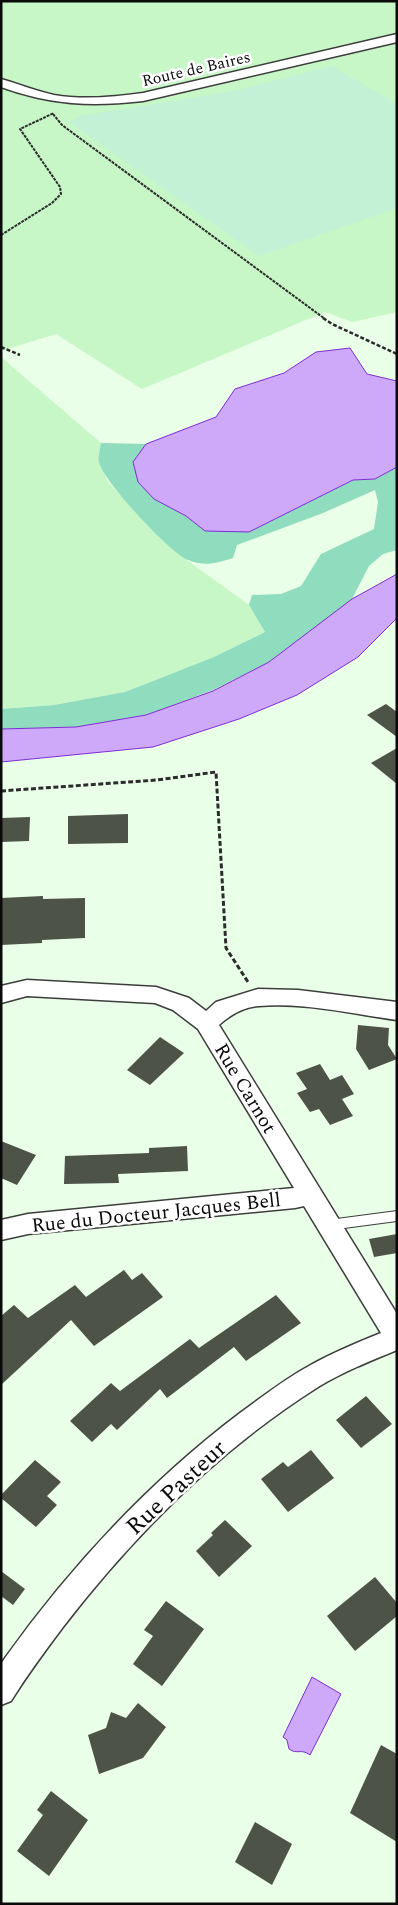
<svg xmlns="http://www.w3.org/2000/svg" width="398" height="1905" font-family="Spectral,serif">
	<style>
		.farmland { fill: #c7f6c7 }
		.forest { fill: #8fdcbf }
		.pitch { fill: #c2f1d6 }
		.water { fill: #cea9f9; stroke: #7d2dd4 }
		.building { fill: #4d5346 }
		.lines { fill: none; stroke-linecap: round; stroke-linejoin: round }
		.lane-casing { stroke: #3d3d3d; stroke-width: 2 }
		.street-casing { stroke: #3d3d3d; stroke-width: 3 }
		.path-far2 { stroke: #2c2c2c; stroke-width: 2; stroke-dasharray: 3 1; stroke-linecap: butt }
		.path-far1 { stroke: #2c2c2c; stroke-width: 2.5; stroke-dasharray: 4 2; stroke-linecap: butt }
		.path { stroke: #2c2c2c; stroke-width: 3; stroke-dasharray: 5 2.5; stroke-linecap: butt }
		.lane { fill: #fff; fill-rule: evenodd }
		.street { fill: #fff; fill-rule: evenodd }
		.labels { text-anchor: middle; stroke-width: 5; stroke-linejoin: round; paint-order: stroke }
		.far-street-label { font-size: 16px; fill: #0a0a0a; stroke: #fff }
		.street-label { font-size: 20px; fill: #0a0a0a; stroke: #fff }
		.near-street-label { font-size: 24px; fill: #0a0a0a; stroke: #fff }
	</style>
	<rect width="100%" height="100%" fill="#eaffe7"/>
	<!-- farmland -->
	<g class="farmland">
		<path d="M1 1H397V312L352 322 325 312 142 389 56 334 1 351Z"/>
		<path d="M1 357 101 443 99 462 108 482 166 542 187 560 249 605 265 632 214 657 125 692 54 705 1 709Z"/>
	</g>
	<!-- forest -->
	<path class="forest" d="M101 443 146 444 133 462 154 499 186 516 205 531 353 480 375 479 397 467V550L383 554 369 566 352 599 312 631 269 662 213 690 146 715 76 727 1 729V709L54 705 125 692 214 657 265 632 249 605 252 595 281 594 301 586 321 554 374 529 378 502 375 490 323 513 237 545 233 558C216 563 206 567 188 560 171 554 102 480 99 462 98 456 100 449 101 443Z"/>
	<!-- pitch -->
	<path class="pitch" d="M332 66 397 104V208L259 256 69 122 80 116 234 91Z"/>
	<!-- water -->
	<g class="water">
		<path d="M350 348 367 374 397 381V467L375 479 353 480 249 532 205 531 186 516 154 499 138 482 133 462 146 444 216 417 235 389 284 373 316 352Z"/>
		<path d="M397 574V618L358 657 297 695 239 719 153 747 1 762V729L76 727 146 715 213 691 269 662 352 599Z"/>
		<path d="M312 1677 341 1694 310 1755C301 1748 297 1755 289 1749L287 1740 283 1737Z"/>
	</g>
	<!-- building -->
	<g class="building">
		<path d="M386 704 397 712V737L367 715Z"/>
		<path d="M397 748V784L371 763Z"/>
		<path d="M128 814V843L68 844V816Z"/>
		<path d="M30 817 29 841 1 842V818Z"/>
		<path d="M43 896V899L85 898V938L42 940V943L1 945V898Z"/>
		<path d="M358 1025 389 1028 388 1045 397 1059 369 1070 356 1049Z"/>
		<path d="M160 1037 184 1053 150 1085 127 1070Z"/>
		<path d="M320 1064 330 1080 342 1075 354 1094 342 1099 353 1116 330 1125 319 1109 310 1112 297 1093 307 1089 296 1073Z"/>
		<path d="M1 1141 36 1155 17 1185 1 1178Z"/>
		<path d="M187 1146 188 1171 118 1174 119 1183 64 1184 65 1156 149 1153V1148Z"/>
		<path d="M397 1234V1253L374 1257 369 1239Z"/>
		<path d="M124 1270 132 1280 142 1273 163 1297 94 1346 71 1320 1 1385V1316L14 1305 28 1318 75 1285 86 1297Z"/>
		<path d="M276 1295 301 1323 246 1361 234 1347 167 1398 160 1389 117 1430 111 1424 92 1442 70 1421 111 1383 120 1391 190 1339 199 1348Z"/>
		<path d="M366 1396 392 1424 361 1448 336 1420Z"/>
		<path d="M311 1450 334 1478 288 1512 261 1479 283 1462 288 1467Z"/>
		<path d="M35 1460 61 1482 47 1496 57 1505 36 1527 1 1498V1495Z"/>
		<path d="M225 1520 252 1546 219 1577 196 1551 213 1535 211 1533Z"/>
		<path d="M1 1571 25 1589 13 1605 1 1596Z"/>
		<path d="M375 1577 397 1603V1616L355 1651 327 1616Z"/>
		<path d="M166 1601 204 1629 162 1686 133 1664 153 1636 144 1630Z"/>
		<path d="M138 1703 166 1727 143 1758 99 1774 88 1735 106 1728 111 1712 126 1718Z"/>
		<path d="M381 1745 397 1754V1842L350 1813Z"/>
		<path d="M51 1791 88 1820 49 1876 17 1851 43 1815 37 1810Z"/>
		<path d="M255 1822 292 1844 272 1885 235 1862Z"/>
	</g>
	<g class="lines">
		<!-- lane casing -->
		<g class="lane-casing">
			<path id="lane" d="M397 1211V1221L329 1230 325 1228 323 1225 325 1222 329 1220Z"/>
		</g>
		<!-- street casing -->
		<g class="street-casing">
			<g id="street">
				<path d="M397 34V42L143 101C90 107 51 105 1 87V79C19 84 36 91 54 95 83 100 113 97 143 93Z"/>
				<path d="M27 980 156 987 189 998 206 1011 216 1002 258 989 298 990 397 1002V1020C353 1014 303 1002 259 1006 244 1007 230 1015 219 1025L397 1314V1350C370 1361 343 1372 318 1387 220 1449 134 1535 63 1627 45 1651 27 1675 11 1701L1 1705V1664L5 1658C71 1566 149 1482 240 1413 262 1397 285 1379 309 1366 332 1353 356 1343 381 1333L304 1206 295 1208 28 1234 1 1240V1220L28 1214 294 1188 198 1029 173 1010 155 1003 27 996 1 1003V986Z"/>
			</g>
		</g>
		<!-- path-far2 -->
		<g class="path-far2">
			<path d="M53 114 62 125 325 319"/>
			<path d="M1 235 52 203 61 194 60 187 20 129 54 113"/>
		</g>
		<!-- path-far1 -->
		<g class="path-far1">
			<path d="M323 318 332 324 397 354"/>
			<path d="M1 347 20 355"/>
		</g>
		<!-- path -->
		<path class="path" d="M1 791 157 780 216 772 226 948 248 982"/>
		<!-- lane -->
		<use href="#lane" class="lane"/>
		<!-- street -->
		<use href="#street" class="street"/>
	</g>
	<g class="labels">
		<!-- far-street labels -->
		<g class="far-street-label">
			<text transform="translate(196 68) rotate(-13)" y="6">Route de Baires</text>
		</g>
		<!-- street labels -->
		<g class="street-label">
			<text transform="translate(246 1088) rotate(59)" y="7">Rue Carnot</text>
			<text transform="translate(156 1212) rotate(-6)" y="7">Rue du Docteur Jacques Bell</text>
		</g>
		<!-- near-street labels -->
		<g class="near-street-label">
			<text transform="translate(176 1487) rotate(-43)" y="8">Rue Pasteur</text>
		</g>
	</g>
	<!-- border -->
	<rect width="398" height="1905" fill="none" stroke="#0a0a0a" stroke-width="5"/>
</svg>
